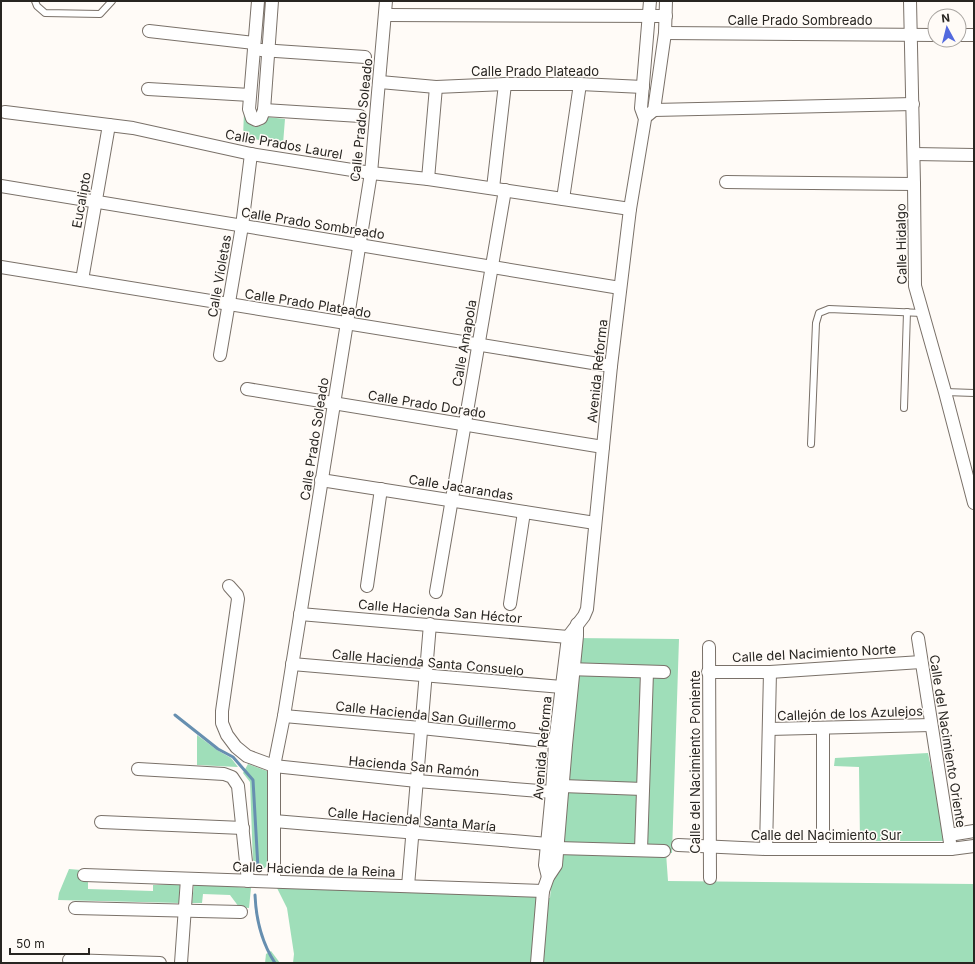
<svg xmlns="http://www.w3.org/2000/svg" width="975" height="964" font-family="Inter,sans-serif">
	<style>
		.green { fill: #9fdeb9 }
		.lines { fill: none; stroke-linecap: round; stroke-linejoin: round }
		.stream { stroke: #678fb0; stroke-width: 3 }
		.lane-casing { stroke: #7a7169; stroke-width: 8 }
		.street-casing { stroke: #7a7169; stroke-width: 14 }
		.lane { stroke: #fff; stroke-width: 6 }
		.street { stroke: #fff; stroke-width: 12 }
		.labels { text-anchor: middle; stroke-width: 3; stroke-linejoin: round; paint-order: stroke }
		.street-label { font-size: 13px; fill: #282521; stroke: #fffbf7 }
	</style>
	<rect width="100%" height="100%" fill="#fffbf7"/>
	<!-- green -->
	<g class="green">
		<path d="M244 112 248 123 255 127 263 125 267 117 285 119 283 144 243 137Z"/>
		<path d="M572 638 679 639 672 853H666L668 881 974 884V963H293L294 954 287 908 274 882 543 891V898H550Z"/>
		<path d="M197 735 217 750 231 758 238 767 197 765Z"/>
		<path d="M928 753 946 841H860L859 767 834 766 835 758Z"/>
		<path d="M248 764 267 771 269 863C265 869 262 871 255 868L253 863 250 782 243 773Z"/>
		<path d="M69 869 81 870V880H88V889L153 891V885L180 884 179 903 58 900 59 893Z"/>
		<path d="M194 884 251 888 249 908 239 907 230 895 203 894 202 903H192Z"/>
		<path d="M271 951 280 963H265L266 954Z"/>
	</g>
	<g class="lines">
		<!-- stream -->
		<g class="stream">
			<path d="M175 715 218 749 233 757 253 780 258 868"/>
			<path d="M255 895C256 919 262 943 275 963"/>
		</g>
		<!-- lane casing -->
		<g class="lane-casing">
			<g id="lane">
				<path d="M35 1 37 6 45 13 100 14 112 1"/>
				<path d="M945 392 974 393"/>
				<path d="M904 408 907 312"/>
				<path d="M811 444 816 323 819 313 829 309 922 313"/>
			</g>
		</g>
		<!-- street casing -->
		<g class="street-casing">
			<g id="street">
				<path d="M258 1 249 109 252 118 256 120 261 118 264 110 272 1"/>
				<path d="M910 1 914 184 915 286 945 392 974 503"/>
				<path d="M385 15 666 16"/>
				<path d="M149 31 254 43"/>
				<path d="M665 33 935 35"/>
				<path d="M959 35H974"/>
				<path d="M261 50 365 57"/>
				<path d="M380 82 436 87 505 84H580L643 87"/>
				<path d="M148 89 250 95"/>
				<path d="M264 110 360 116"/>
				<path d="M654 110 913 104"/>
				<path d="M5 112 133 128 251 154 371 173 428 179 630 209"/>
				<path d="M648 115 654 110 665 33 666 1"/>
				<path d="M914 154 974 155"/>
				<path d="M428 179 436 87"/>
				<path d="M726 182 914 184"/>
				<path d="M1 186 620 288"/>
				<path d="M493 188 505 84"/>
				<path d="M563 199 580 84"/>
				<path d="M1 267 611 366"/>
				<path d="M82 280 109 125"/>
				<path d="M220 355 242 226 251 154"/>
				<path d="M247 389 603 447"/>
				<path d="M321 480 595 523"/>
				<path d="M229 586 237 595 238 599 222 711V723L227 735 236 747 247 756 274 766 417 781 552 792"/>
				<path d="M367 586 381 489"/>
				<path d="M436 592 505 190"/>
				<path d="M510 604 524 512"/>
				<path d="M300 614 568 637 576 636"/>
				<path d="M918 638 951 849"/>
				<path d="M709 647 710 878"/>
				<path d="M292 664 562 687"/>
				<path d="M567 669 664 672"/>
				<path d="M708 672H770L921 662"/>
				<path d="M284 716 421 728 555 742 563 744"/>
				<path d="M823 728V849"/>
				<path d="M769 729 931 725"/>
				<path d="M138 769 224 774 232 777 238 786 248 881"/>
				<path d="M562 786 643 789"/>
				<path d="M274 821 548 844"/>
				<path d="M101 822 243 828"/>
				<path d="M949 835 974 831"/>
				<path d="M678 845 766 849H951L974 846"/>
				<path d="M557 848 664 851"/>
				<path d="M766 849 770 672"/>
				<path d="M641 850 647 672"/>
				<path d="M84 875 543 891"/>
				<path d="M548 877 545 865 552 792 555 742 568 637 584 616 587 609 611 366 630 209 645 119 641 108 650 1"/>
				<path d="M274 881V766L284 716 371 173 386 1"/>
				<path d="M408 886 430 624"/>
				<path d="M75 908 241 912"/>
				<path d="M69 960 160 963"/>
				<path d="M181 963 187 879"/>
				<path d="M537 963 543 891 548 877 556 865 566 745 577 636V624"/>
			</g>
		</g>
		<!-- lane -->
		<use href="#lane" class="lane"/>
		<!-- street -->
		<use href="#street" class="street"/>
	</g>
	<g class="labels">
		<!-- street labels -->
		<g class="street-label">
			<text x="800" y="25">Calle Prado Sombreado</text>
			<text x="535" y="76">Calle Prado Plateado</text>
			<text transform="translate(361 120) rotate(-84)" y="5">Calle Prado Soleado</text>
			<text transform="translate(284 144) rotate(10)" y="5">Calle Prados Laurel</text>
			<text transform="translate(81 200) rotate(-80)" y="5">Eucalipto</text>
			<text transform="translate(313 223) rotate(9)" y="5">Calle Prado Sombreado</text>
			<text transform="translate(901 244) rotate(-91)" y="5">Calle Hidalgo</text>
			<text transform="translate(219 276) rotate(-80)" y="5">Calle Violetas</text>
			<text transform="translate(308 303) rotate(9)" y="5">Calle Prado Plateado</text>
			<text transform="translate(464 343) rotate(-80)" y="5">Calle Amapola</text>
			<text transform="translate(597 371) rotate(-84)" y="5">Avenida Reforma</text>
			<text transform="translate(427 404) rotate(9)" y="5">Calle Prado Dorado</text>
			<text transform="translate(314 439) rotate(-81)" y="5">Calle Prado Soleado</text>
			<text transform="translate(461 487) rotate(9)" y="5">Calle Jacarandas</text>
			<text transform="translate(440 611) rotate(5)" y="5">Calle Hacienda San Héctor</text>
			<text transform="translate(814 653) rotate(-3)" y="5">Calle del Nacimiento Norte</text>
			<text transform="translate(428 662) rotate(5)" y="5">Calle Hacienda Santa Consuelo</text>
			<text transform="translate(850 713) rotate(-2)" y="5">Callejón de los Azulejos</text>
			<text transform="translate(426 715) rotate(6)" y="5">Calle Hacienda San Guillermo</text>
			<text transform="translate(948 741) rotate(81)" y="5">Calle del Nacimiento Oriente</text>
			<text transform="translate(542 748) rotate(-85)" y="5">Avenida Reforma</text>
			<text transform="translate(695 762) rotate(-90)" y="5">Calle del Nacimiento Poniente</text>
			<text transform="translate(414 766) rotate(5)" y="5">Hacienda San Ramón</text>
			<text transform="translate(412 819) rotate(5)" y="5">Calle Hacienda Santa María</text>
			<text x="826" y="840">Calle del Nacimiento Sur</text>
			<text transform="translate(314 869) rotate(2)" y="5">Calle Hacienda de la Reina</text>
		</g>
	</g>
	<!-- border -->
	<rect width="975" height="964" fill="none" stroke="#282521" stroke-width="4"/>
	<!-- north arrow -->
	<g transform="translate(947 28) rotate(353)"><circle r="19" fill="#fffbf7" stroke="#a9a5a1"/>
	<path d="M0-3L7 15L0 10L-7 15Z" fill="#5269de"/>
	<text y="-6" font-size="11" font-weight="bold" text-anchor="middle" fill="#282521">N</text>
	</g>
	<!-- scale -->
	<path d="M10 948v6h79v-6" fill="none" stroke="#282521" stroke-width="2"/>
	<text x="16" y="948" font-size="12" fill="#282521" stroke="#fffbf7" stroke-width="3" paint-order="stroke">50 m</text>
</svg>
